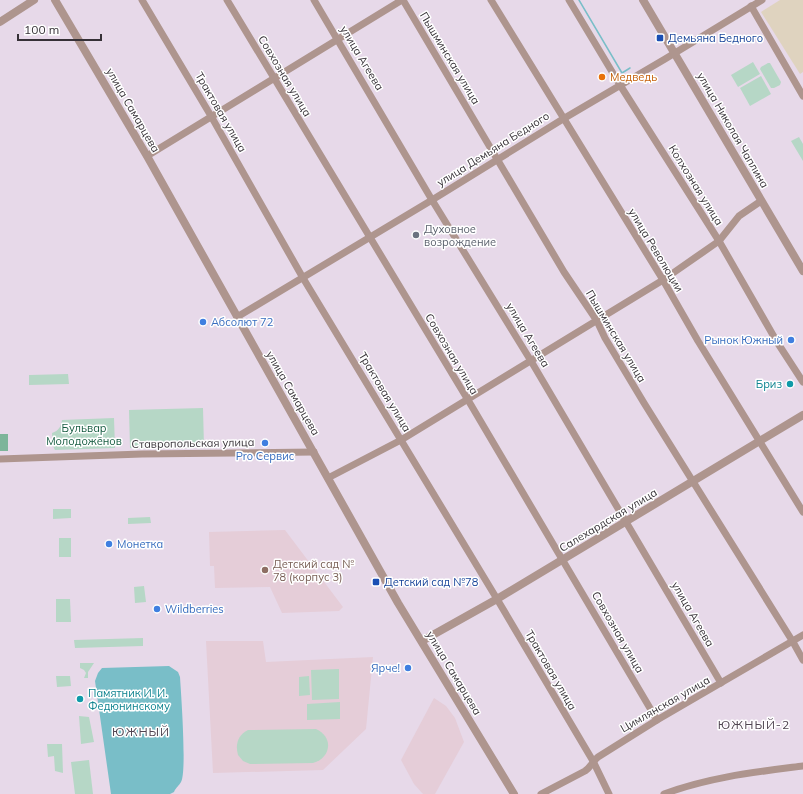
<svg xmlns="http://www.w3.org/2000/svg" width="803" height="794" font-family="Mulish,sans-serif">
	<style>
		.industrial { fill: #dfd3bf }
		.education { fill: #e5cdd8 }
		.green { fill: #b6d7c6 }
		.forest { fill: #7db59a }
		.water { fill: #79bec8 }
		.lines { fill: none; stroke-linecap: round; stroke-linejoin: round }
		.stream { stroke: #79bec8; stroke-width: 1.5 }
		.minor { stroke: #ae958e; stroke-width: 7 }
		.tertiary { stroke: #ae958e; stroke-width: 8 }
		.transit-dot { fill: #1a4fb4; stroke: #fff; stroke-width: 1.5 }
		.food-dot { fill: #e8710a; stroke: #fff; stroke-width: 1.5 }
		.worship-dot { fill: #6b7280; stroke: #fff; stroke-width: 1.5 }
		.shop-dot { fill: #3f7fe0; stroke: #fff; stroke-width: 1.5 }
		.culture-dot { fill: #0f9aa8; stroke: #fff; stroke-width: 1.5 }
		.education-dot { fill: #8d6e63; stroke: #fff; stroke-width: 1.5 }
		.labels { text-anchor: middle; stroke-width: 3; stroke-linejoin: round; paint-order: stroke }
		.transit-label { font-size: 11px; fill: #164399; stroke: #fff; text-anchor: start }
		.street-label { font-size: 11px; fill: #363137; stroke: #fff }
		.food-label { font-size: 11px; fill: #c56008; stroke: #fff; text-anchor: start }
		.worship-label { font-size: 11px; fill: #5b616d; stroke: #fff; text-anchor: start }
		.shop-label { font-size: 11px; fill: #366cbe; stroke: #fff; text-anchor: start }
		.culture-label { font-size: 11px; fill: #0d838f; stroke: #fff; text-anchor: end }
		.park-label { font-size: 11px; fill: #145a3f; stroke: #fff }
		.education-label { font-size: 11px; fill: #785e54; stroke: #fff; text-anchor: start }
		.neighbourhood-label { font-size: 12px; letter-spacing: 1px; fill: #504451; stroke: #fff }
	</style>
	<rect width="100%" height="100%" fill="#e7d9e9"/>
	<!-- industrial -->
	<path class="industrial" d="M780 0H803V72L800 74 761 12Z"/>
	<!-- education -->
	<g class="education">
		<path d="M285 530 343 607 339 611 282 613 270 587 215 588 214 566H210L209 532Z"/>
		<path d="M206 641H263L266 662 373 657 366 729 323 770 213 773Z"/>
		<path d="M434 698 446 706 455 718 464 742 435 794H423L414 784 401 760Z"/>
	</g>
	<!-- green -->
	<g class="green">
		<path d="M753 62 760 74 738 87 731 75Z"/>
		<path d="M768 63H770L781 82 780 85 774 88H771L760 69 761 67Z"/>
		<path d="M761 76 771 94 750 106 740 88Z"/>
		<path d="M799 137 803 144V161L791 141Z"/>
		<path d="M68 374 69 384 29 385V375Z"/>
		<path d="M203 408 204 447 130 448 129 410Z"/>
		<path d="M114 418 115 448 55 450 53 446 52 433C59 431 61 426 62 420Z"/>
		<path d="M53 509H71V518L53 519Z"/>
		<path d="M150 517 151 523 128 524V518Z"/>
		<rect x="59" y="538" width="12" height="19"/>
		<path d="M144 586 146 602 135 603 134 587Z"/>
		<path d="M56 599H70L71 622H56Z"/>
		<path d="M143 638V646L75 648 74 640Z"/>
		<path d="M80 663H94L88 672V678H84L86 673 84 670 80 668Z"/>
		<path d="M339 669V699L312 700 311 670Z"/>
		<path d="M56 676H70L71 686 57 687Z"/>
		<path d="M309 676 310 695 299 696V677Z"/>
		<path d="M340 702V719L307 720V704Z"/>
		<path d="M79 716 89 717 94 742 81 744Z"/>
		<path d="M316 729C334 737 331 758 313 763L250 764 243 761 238 755C235 744 238 735 248 730Z"/>
		<path d="M47 744H62L63 773 55 771 54 756 48 757Z"/>
		<path d="M89 760 93 794H75L71 762Z"/>
	</g>
	<!-- forest -->
	<rect class="forest" x="0" y="434" width="8" height="17"/>
	<!-- water -->
	<path class="water" d="M169 666 178 672 180 677C181 693 187 772 181 782 179 786 176 787 174 792L170 794H111L95 681 98 673 102 668Z"/>
	<g class="lines">
		<!-- stream -->
		<path class="stream" d="M579 0 622 73 630 68"/>
		<!-- minor -->
		<g class="minor">
			<path d="M142 0 211 116 303 278 497 599 593 761 609 794"/>
			<path d="M227 0 471 405 657 720"/>
			<path d="M314 0 432 200 531 361 721 683"/>
			<path d="M403 0 564 272 597 321 605 338 644 403 793 642 803 660"/>
			<path d="M491 0 663 280 698 341 803 512"/>
			<path d="M569 0 620 85 719 241 777 342 803 382"/>
			<path d="M751 6 803 96"/>
			<path d="M147 156 402 0"/>
			<path d="M237 317 432 200 563 119 665 59 762 0"/>
			<path d="M0 459 142 454 314 452"/>
			<path d="M328 478 401 440 663 280 719 241 739 216 761 201"/>
			<path d="M541 794 585 771C591 767 592 762 598 757L657 720 803 635"/>
			<path d="M664 794C709 777 756 772 803 766"/>
		</g>
		<!-- tertiary -->
		<g class="tertiary">
			<path d="M55 0 147 156 398 603 514 794"/>
			<path d="M643 0 803 271"/>
			<path d="M0 22 34 0"/>
			<path d="M422 641 497 599 803 415"/>
		</g>
	</g>
	<!-- markers -->
	<g class="transit-dot">
		<rect x="656" y="34" width="8" height="8" rx="2"/>
		<rect x="372" y="578" width="8" height="8" rx="2"/>
	</g>
	<circle class="food-dot" cx="602" cy="77" r="4"/>
	<circle class="worship-dot" cx="416" cy="235" r="4"/>
	<g class="shop-dot">
		<circle cx="203" cy="322" r="4"/>
		<circle cx="791" cy="340" r="4"/>
		<circle cx="265" cy="443" r="4"/>
		<circle cx="109" cy="544" r="4"/>
		<circle cx="157" cy="609" r="4"/>
		<circle cx="408" cy="668" r="4"/>
	</g>
	<g class="culture-dot">
		<circle cx="790" cy="384" r="4"/>
		<circle cx="80" cy="699" r="4"/>
	</g>
	<circle class="education-dot" cx="265" cy="570" r="4"/>
	<g class="labels">
		<!-- transit labels -->
		<g class="transit-label">
			<text x="668" y="42">Демьяна Бедного</text>
			<text x="384" y="586">Детский сад №78</text>
		</g>
		<!-- street labels -->
		<g class="street-label">
			<text transform="translate(362 58) rotate(59)" y="4">улица Агеева</text>
			<text transform="translate(450 58) rotate(59)" y="4">Пышминская улица</text>
			<text transform="translate(285 76) rotate(59)" y="4">Совхозная улица</text>
			<text transform="translate(133 110) rotate(60)" y="4">улица Самарцева</text>
			<text transform="translate(221 112) rotate(60)" y="4">Трактовая улица</text>
			<text transform="translate(733 130) rotate(60)" y="4">улица Николая Чаплина</text>
			<text transform="translate(493 149) rotate(-32)" y="4">улица Демьяна Бедного</text>
			<text transform="translate(696 185) rotate(58)" y="4">Колхозная улица</text>
			<text transform="translate(656 250) rotate(59)" y="4">улица Революции</text>
			<text transform="translate(528 335) rotate(59)" y="4">улица Агеева</text>
			<text transform="translate(616 336) rotate(59)" y="4">Пышминская улица</text>
			<text transform="translate(452 354) rotate(59)" y="4">Совхозная улица</text>
			<text transform="translate(385 392) rotate(59)" y="4">Трактовая улица</text>
			<text transform="translate(293 393) rotate(60)" y="4">улица Самарцева</text>
			<text transform="translate(193 443) rotate(-1)" y="4">Ставропольская улица</text>
			<text transform="translate(608 520) rotate(-31)" y="4">Салехардская улица</text>
			<text transform="translate(693 614) rotate(60)" y="4">улица Агеева</text>
			<text transform="translate(618 632) rotate(60)" y="4">Совхозная улица</text>
			<text transform="translate(551 670) rotate(60)" y="4">Трактовая улица</text>
			<text transform="translate(454 673) rotate(59)" y="4">улица Самарцева</text>
			<text transform="translate(665 704) rotate(-30)" y="4">Цимлянская улица</text>
		</g>
		<!-- food labels -->
		<g class="food-label">
			<text x="610" y="81">Медведь</text>
		</g>
		<!-- worship labels -->
		<g class="worship-label">
			<text x="424" y="233">Духовное<tspan x="424" dy="13">возрождение</tspan></text>
		</g>
		<!-- shop labels -->
		<g class="shop-label">
			<text x="211" y="326">Абсолют 72</text>
			<text x="783" y="344" text-anchor="end">Рынок Южный</text>
			<text x="265" y="460" text-anchor="middle">Pro Сервис</text>
			<text x="117" y="548">Монетка</text>
			<text x="165" y="613">Wildberries</text>
			<text x="400" y="672" text-anchor="end">Ярче!</text>
		</g>
		<!-- culture labels -->
		<g class="culture-label">
			<text x="782" y="388">Бриз</text>
			<text x="88" y="697" text-anchor="start">Памятник И. И.<tspan x="88" dy="13">Федюнинскому</tspan></text>
		</g>
		<!-- park labels -->
		<g class="park-label">
			<text x="84" y="432">Бульвар<tspan x="84" dy="13">Молодожёнов</tspan></text>
		</g>
		<!-- education labels -->
		<g class="education-label">
			<text x="273" y="568">Детский сад №<tspan x="273" dy="13">78 (корпус 3)</tspan></text>
		</g>
		<!-- neighbourhood labels -->
		<g class="neighbourhood-label">
			<text x="754" y="729">ЮЖНЫЙ-2</text>
			<text x="141" y="736">ЮЖНЫЙ</text>
		</g>
	</g>
	<!-- scale -->
	<path d="M18 34v6h83v-6" fill="none" stroke="#363137" stroke-width="2"/>
	<text x="24" y="34" font-size="12" fill="#363137" stroke="#ffffff" stroke-width="3" paint-order="stroke">100 m</text>
</svg>
